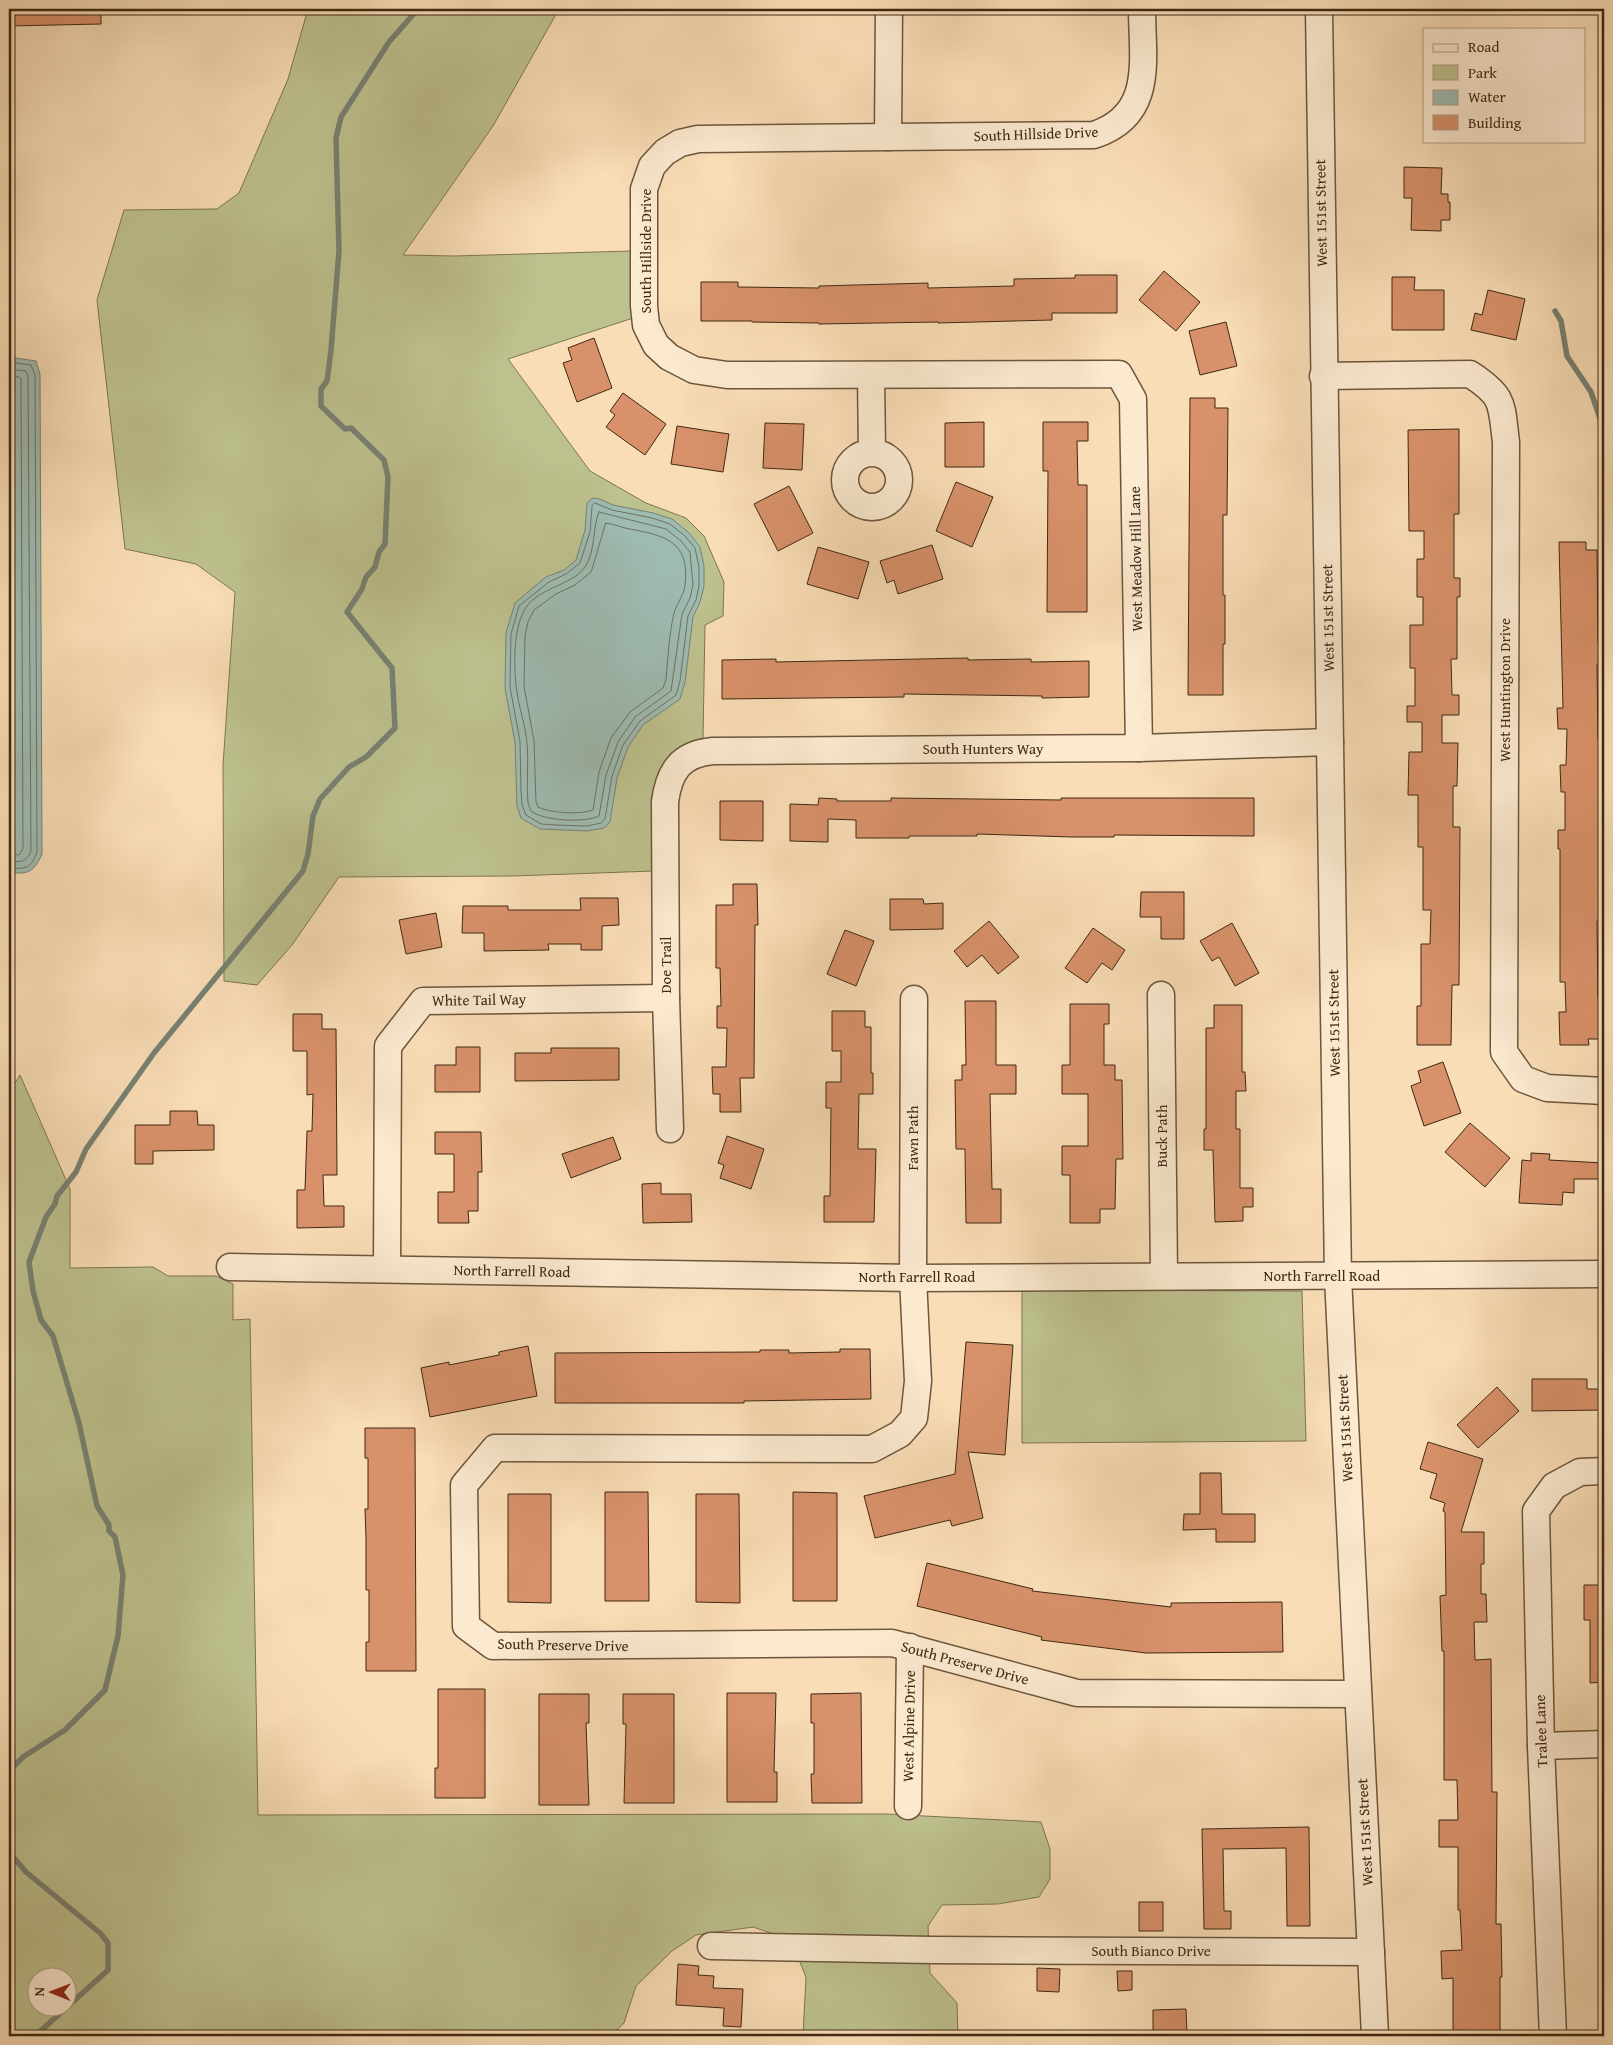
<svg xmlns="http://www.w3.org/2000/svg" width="1613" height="2045" font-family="'Gentium Book Plus',serif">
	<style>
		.green { fill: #bdc18e; stroke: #7e7550; fill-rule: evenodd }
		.water { fill: #9ebbb2; stroke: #788172 }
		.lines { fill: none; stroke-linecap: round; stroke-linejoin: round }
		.shore { stroke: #6e7262; stroke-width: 1 }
		.stream { stroke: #788172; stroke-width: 5.5 }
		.building { fill: #d8916a; stroke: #3e2913 }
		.minor-casing { stroke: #6d563c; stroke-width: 29 }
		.minor { stroke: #fbe9d0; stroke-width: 26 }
		.labels { text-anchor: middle; stroke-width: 4; stroke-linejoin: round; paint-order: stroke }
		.street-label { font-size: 15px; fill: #3e2913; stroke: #fbe9d0 }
	</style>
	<rect width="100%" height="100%" fill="#f9ddb6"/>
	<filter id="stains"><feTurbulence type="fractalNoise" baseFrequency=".004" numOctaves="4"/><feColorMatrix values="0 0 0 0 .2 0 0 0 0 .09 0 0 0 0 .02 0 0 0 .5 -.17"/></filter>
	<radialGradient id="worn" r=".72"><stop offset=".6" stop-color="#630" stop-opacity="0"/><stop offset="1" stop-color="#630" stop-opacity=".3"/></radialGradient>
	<!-- green -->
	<g class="green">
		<path d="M308 9H559L493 126 403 255 454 256 631 251V296L633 318 508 359 590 471 646 503 686 518 704 536 724 582 723 616 705 625 703 738C698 740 691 741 685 744 641 768 653 830 654 871L513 876 339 877 292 945 257 985 224 981 223 765 235 592 196 564 125 549 97 300 124 210 217 209 239 193 288 79Z"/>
		<path d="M20 1075 70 1189V1268L153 1267 168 1276H216L233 1284V1320L250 1319 258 1815 886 1814 1041 1822 1050 1849V1879L1039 1897 998 1904 942 1905 928 1926 930 1973 957 2003 958 2036H803L806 1977 791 1940 753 1927 696 1935 672 1951 636 1986 624 2023 610 2036H9V1093ZM38 1978H68V2008H38Z"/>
		<path d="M1022 1290 1302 1291 1306 1441 1022 1443Z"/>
	</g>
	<!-- water -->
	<g class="water">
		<path d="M9 357 36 361 40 374 42 854C34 872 28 875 9 872Z"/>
		<path d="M593 498 600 499 613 505 653 513 672 519 689 533 700 547 704 566V586L700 602 693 617 685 682 680 699 643 725 628 747 617 778 610 822 604 828 587 831 540 829 521 818 517 806 515 742 505 688 506 633 515 603 546 577 564 570 576 560 585 530 587 503Z"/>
	</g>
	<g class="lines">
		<!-- shore -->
		<g class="shore">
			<path d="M9 362 31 365 35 375 37 852C31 869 25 869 9 868"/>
			<path d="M9 369 26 371 28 376 31 851C26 863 20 862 9 861"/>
			<path d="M9 376 19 377 21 379 23 849 19 855 9 854"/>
			<path d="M595 503 612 510 652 518 670 524 685 536 695 548 699 567V586L696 600 688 616 680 681 676 695 640 721 623 745 612 776 605 819 601 823 587 826 556 825 541 824 526 815 522 805 521 791 520 741 510 687 511 634 519 606 549 582 566 574 580 563 590 532 592 506Z"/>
			<path d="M599 512 666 529 681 541 690 552 693 585 690 598 682 614 671 691 635 717 618 742 606 775 599 816C585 823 544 821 531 811L528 803C526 783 529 763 527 742 525 723 518 705 516 686 514 663 513 632 524 611 535 588 572 586 585 567 596 551 592 528 599 512Z"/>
			<path d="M606 523C612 524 618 526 625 528 660 535 691 538 685 585 684 595 677 603 674 613 669 635 668 657 666 679L663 688 630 712 611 738 599 772 593 810C580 815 550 813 538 807L536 802 534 741 524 686 525 636 528 622 534 610 556 594 575 585 591 572Z"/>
		</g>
		<!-- stream -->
		<g class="stream">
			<path d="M1555 311 1561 321 1567 356 1591 392 1603 427 1604 436"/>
			<path d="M9 1771 23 1757 65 1730 105 1690 118 1636 123 1575 115 1537 109 1531V1525L97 1506 79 1423 53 1336 41 1320 33 1291 29 1262 46 1217 55 1204 57 1196 76 1172 86 1149 154 1053 303 871 308 854 313 816 320 799 349 767 366 757 395 728 392 668 347 612 362 589 366 577 375 567 379 552 385 544 388 477 384 460 351 428 345 429 321 406V389L327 381 331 350 339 251 336 138 341 117 389 42 418 9"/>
			<path d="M9 1852 26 1872 100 1933 108 1943V1970L35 2036"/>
		</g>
	</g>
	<!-- building -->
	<g class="building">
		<path d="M9 9H101V24L9 26Z"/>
		<path d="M1404 167 1442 168 1441 194H1448V202H1450V220H1441V231L1411 230 1412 198H1404Z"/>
		<path d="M1164 271 1200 302 1176 331 1139 300Z"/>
		<path d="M1075 275H1117V313H1052V320L938 323V322L819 324V323L752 322V321H701V282H738V287L819 288V286L928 283V288L1014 286V279L1075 278Z"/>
		<path d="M1392 277H1415L1414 290H1444V330H1392Z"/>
		<path d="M1488 290 1525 299 1516 340 1471 330 1475 313 1482 315Z"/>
		<path d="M1226 322 1237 366 1200 375 1189 331Z"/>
		<path d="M594 338 612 388 577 402 563 363 572 360 568 348Z"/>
		<path d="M623 393 666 424 645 455 606 427 615 415 610 411Z"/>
		<path d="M1190 398H1215V408H1228L1227 515H1223V595H1225V644H1223V695H1188Z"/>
		<path d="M984 422V467H945V423Z"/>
		<path d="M1043 422H1088V441H1077L1078 485H1087V612H1047L1048 471H1043Z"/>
		<path d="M765 423 804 424 802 470 763 468Z"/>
		<path d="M677 426 729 434 723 472 671 464Z"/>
		<path d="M1459 429V514H1454V578H1460V597H1457V659H1451L1452 695H1459V715H1442V743H1458L1457 786H1453V827H1460L1459 985H1452L1451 1045H1417V1006H1421V944H1430L1431 910H1423V847H1418V795H1408L1409 752H1422V722H1407V706H1415V668H1410V625H1423V597H1417V559H1424V531H1409L1408 430Z"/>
		<path d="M956 482 993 497 972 547 936 531Z"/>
		<path d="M789 486 813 533 778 551 754 504Z"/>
		<path d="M1559 542H1586V550H1597L1598 642H1604V664H1597L1598 739H1601V750H1604V772H1601V814H1604V857H1600L1601 921H1597L1598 998H1602V1039H1588L1589 1045H1560L1559 1012H1566L1565 982H1560V849H1558V830H1565V792H1561L1560 765H1566L1567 729H1558L1557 708H1563Z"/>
		<path d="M932 545 943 579 898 594 894 580 887 583 880 561Z"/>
		<path d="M818 547 869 562 858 599 807 584Z"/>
		<path d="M968 658V660L1031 659V662L1089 661V697L1042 698V696L904 694V697L722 699V660L776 659V662Z"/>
		<path d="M819 798 837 799V801H891V798L1061 800V798H1254V836L1114 835V837H1072L977 834V836H909V838H856V820L828 819V842L790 841V804L818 805Z"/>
		<path d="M720 801H763V841L720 840Z"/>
		<path d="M733 884H757L758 925H755L754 1078H740L741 1112H720V1094H713L712 1067H726L727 1028H717V1006H721L720 968H716V905H733Z"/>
		<path d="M1141 892H1184V939H1161V917H1140Z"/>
		<path d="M580 898H618L619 925 602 926V950H581V944H548L549 950 484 951V933H462L463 906H508V910H581Z"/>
		<path d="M890 899H923L924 904 943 903V929L890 930Z"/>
		<path d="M436 913 442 947 406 954 399 920Z"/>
		<path d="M989 921 1019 957 998 974 982 955 967 967 954 951Z"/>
		<path d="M1232 923 1259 973 1235 986 1219 957 1212 961 1200 941Z"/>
		<path d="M1093 928 1125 950 1112 970 1102 963 1087 983 1065 968Z"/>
		<path d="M845 930 874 941 856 986 827 974Z"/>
		<path d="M965 1001H996V1065H1016V1094H990L992 1189H1001V1223H966L965 1149H956L955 1080H962V1065H966Z"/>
		<path d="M1070 1004H1109V1024H1104V1065H1115V1080H1122L1123 1159H1116L1115 1209H1100V1223H1070V1175H1062V1146H1088V1094H1062V1065H1070Z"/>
		<path d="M1214 1005H1242V1072H1245L1246 1091H1236V1129H1240V1188H1253V1207H1243V1221L1215 1222 1213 1150H1204V1129H1206V1028H1214Z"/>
		<path d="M832 1011H865V1027H871V1073H873V1094H859L858 1149H876L874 1222H824V1196H830L831 1108H826V1082H841V1051H832Z"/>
		<path d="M293 1014H322V1029H336L337 1175H323L324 1206H344V1227L297 1228V1190H305L307 1131H312L313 1094 307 1095V1051H293Z"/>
		<path d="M456 1047H480V1092H435V1065H456Z"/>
		<path d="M551 1048H619V1080L515 1081V1053H551Z"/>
		<path d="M1443 1062 1461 1113 1424 1126 1411 1086 1421 1082 1418 1071Z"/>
		<path d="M170 1111H197L198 1125H214V1150L153 1151V1164H135V1125H170Z"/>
		<path d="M1470 1123 1510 1158 1485 1187 1445 1152Z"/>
		<path d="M435 1132H481L482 1172H478V1211H468L469 1223H438V1192H454V1154H435Z"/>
		<path d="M727 1136 764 1149 751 1189 720 1178 724 1165 718 1163Z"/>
		<path d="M613 1137 621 1159 571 1178 562 1154Z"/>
		<path d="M1531 1153 1550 1154 1549 1160 1604 1163V1179H1574V1193L1563 1192 1562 1205 1519 1203 1522 1160 1531 1161Z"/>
		<path d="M661 1183V1194H691L692 1222 643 1223 642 1184Z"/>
		<path d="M966 1342 1013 1345 1005 1455 968 1452 983 1518 952 1526 950 1520 875 1538 864 1496 955 1474Z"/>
		<path d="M528 1346 537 1396 430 1417 421 1368 449 1362V1365L499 1355V1352Z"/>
		<path d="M840 1349H870L871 1399 744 1401V1403H555V1353L760 1352V1350H789V1353L840 1352Z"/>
		<path d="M1532 1379H1587V1389H1604V1410L1532 1411Z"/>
		<path d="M1497 1387 1519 1411 1478 1448 1457 1425Z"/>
		<path d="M365 1428H415L416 1671H366V1642H369V1590H366V1538L365 1509H368V1458H365Z"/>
		<path d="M1428 1442 1483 1459 1461 1532H1484V1564H1481V1594H1486L1487 1622H1474L1475 1660 1491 1659 1492 1792H1497L1496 1924H1501L1502 1977H1500V2036H1453V1978L1442 1979 1441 1951 1462 1950 1460 1910H1458V1847H1439V1820H1458L1457 1780H1444V1651H1442L1440 1596 1446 1595 1445 1512 1443 1511 1445 1503 1430 1498 1437 1474 1420 1469Z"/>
		<path d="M1200 1473H1221L1222 1514H1255V1542H1216V1529L1183 1530 1184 1514H1200Z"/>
		<path d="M605 1492H648L649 1601H605Z"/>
		<path d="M793 1492 837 1493V1601H793Z"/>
		<path d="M508 1494H551V1603L508 1602Z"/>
		<path d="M696 1494H739L740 1603 696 1602Z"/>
		<path d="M927 1563 1033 1589 1032 1591 1171 1607V1603L1282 1602 1283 1652 1146 1653 1041 1640 1042 1637 917 1606Z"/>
		<path d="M1584 1585H1604V1682L1590 1683V1620H1584Z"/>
		<path d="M438 1689H485V1798H435V1768H438Z"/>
		<path d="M727 1693H776L774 1772H777V1802H727Z"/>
		<path d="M861 1693 862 1803H812L811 1774H814V1723H811V1694Z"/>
		<path d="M539 1694H589V1723H586L589 1805H539Z"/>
		<path d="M623 1694H674V1803H624L626 1724H623Z"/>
		<path d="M1309 1827 1310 1926H1287L1286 1848 1223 1849 1224 1911H1231V1929H1204L1202 1829Z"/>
		<rect x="1139" y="1902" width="24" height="29"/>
		<path d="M678 1964 699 1966 698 1975 714 1976 713 1988 743 1989 741 2027 723 2026 724 2008 676 2005Z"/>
		<path d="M1037 1968 1060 1969 1059 1992 1037 1991Z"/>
		<path d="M1117 1971H1132V1990L1118 1991Z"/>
		<path d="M1186 2009 1187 2033 1153 2034V2010Z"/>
	</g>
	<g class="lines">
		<!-- minor casing -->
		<g class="minor-casing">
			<g id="minor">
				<path d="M1319 9 1338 1277 1375 2036"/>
				<path d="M888 137 889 9"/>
				<path d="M871 375 872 452"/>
				<path d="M1323 376 1470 374C1505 397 1501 403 1506 442L1504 1052 1523 1079 1547 1088 1604 1091"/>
				<circle cx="872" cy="480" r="27"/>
				<path d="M1139 748 1133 399 1119 374 727 375 694 370 669 357 656 345 646 325 644 306V189L652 166 665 152 680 143 698 139 1094 135C1155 115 1142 60 1142 9"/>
				<path d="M1161 995 1164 1276"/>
				<path d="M914 999 913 1278 918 1381 914 1418 900 1434 872 1449 495 1448 464 1485 466 1626 493 1646 892 1643 1077 1693 1358 1694"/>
				<path d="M670 1129 666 998 665 802C669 772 680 754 713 751L1139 748 1330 742"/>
				<path d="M230 1267 913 1278 1604 1274"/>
				<path d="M387 1269 388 1046 423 1001 666 998"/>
				<path d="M1541 1746 1604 1744"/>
				<path d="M908 1806 910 1647"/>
				<path d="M711 1946 932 1950 1371 1952"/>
				<path d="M1553 2036 1541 1746 1536 1511 1554 1486 1580 1472 1604 1471"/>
			</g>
		</g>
		<!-- minor -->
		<use href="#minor" class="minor"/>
	</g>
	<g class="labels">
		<!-- street labels -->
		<g class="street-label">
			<text transform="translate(1036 134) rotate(-2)" y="5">South Hillside Drive</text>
			<text transform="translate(1321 213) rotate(-91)" y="5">West 151st Street</text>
			<text transform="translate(646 251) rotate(-90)" y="5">South Hillside Drive</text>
			<text transform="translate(1136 559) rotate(-91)" y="5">West Meadow Hill Lane</text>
			<text transform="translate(1328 618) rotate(-91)" y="5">West 151st Street</text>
			<text transform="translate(1505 690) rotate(-90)" y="5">West Huntington Drive</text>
			<text x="983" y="754">South Hunters Way</text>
			<text transform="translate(666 965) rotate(-90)" y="5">Doe Trail</text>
			<text transform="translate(479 1000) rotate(-1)" y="5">White Tail Way</text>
			<text transform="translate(1334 1023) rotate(-91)" y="5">West 151st Street</text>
			<text transform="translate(1162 1136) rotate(-90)" y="5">Buck Path</text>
			<text transform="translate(913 1138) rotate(-90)" y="5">Fawn Path</text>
			<text transform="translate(512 1271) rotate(1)" y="5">North Farrell Road</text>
			<text x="1322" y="1281">North Farrell Road</text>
			<text x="917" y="1282">North Farrell Road</text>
			<text transform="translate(1345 1428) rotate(-93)" y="5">West 151st Street</text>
			<text transform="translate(563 1645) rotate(1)" y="5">South Preserve Drive</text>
			<text transform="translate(965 1663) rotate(15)" y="5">South Preserve Drive</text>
			<text transform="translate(909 1726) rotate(-89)" y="5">West Alpine Drive</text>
			<text transform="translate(1541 1731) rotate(-92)" y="5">Tralee Lane</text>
			<text transform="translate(1365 1832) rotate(-93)" y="5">West 151st Street</text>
			<text x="1151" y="1956">South Bianco Drive</text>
		</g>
	</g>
	<!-- margin -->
	<rect width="1613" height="2045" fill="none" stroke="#f9ddb6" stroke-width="30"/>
	<rect x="10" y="10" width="1593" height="2025" fill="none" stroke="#3e2913" stroke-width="2.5"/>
	<rect x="15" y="15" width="1583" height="2015" fill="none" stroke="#3e2913"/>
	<!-- legend -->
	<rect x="1423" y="28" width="162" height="115" fill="#fbe9d0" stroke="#af9c84"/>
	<rect x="1433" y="44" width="25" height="8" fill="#fbe9d0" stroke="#af9c84"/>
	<text x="1468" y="52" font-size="15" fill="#3e2913">Road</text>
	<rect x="1433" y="65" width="25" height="15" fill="#bdc18e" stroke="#af9c84"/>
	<text x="1468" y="78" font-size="15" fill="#3e2913">Park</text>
	<rect x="1433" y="90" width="25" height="15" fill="#9ebbb2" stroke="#af9c84"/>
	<text x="1468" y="102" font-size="15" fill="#3e2913">Water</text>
	<rect x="1433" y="115" width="25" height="15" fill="#d8916a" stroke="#af9c84"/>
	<text x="1468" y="128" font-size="15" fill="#3e2913">Building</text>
	<!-- north arrow -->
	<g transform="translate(52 1992) rotate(271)"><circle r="24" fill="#fbe9d0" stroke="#af9c84"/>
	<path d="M0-4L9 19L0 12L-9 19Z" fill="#8f2418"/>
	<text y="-8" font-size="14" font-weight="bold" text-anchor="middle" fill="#3e2913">N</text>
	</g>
	<rect width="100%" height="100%" filter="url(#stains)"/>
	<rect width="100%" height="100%" fill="url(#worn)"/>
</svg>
